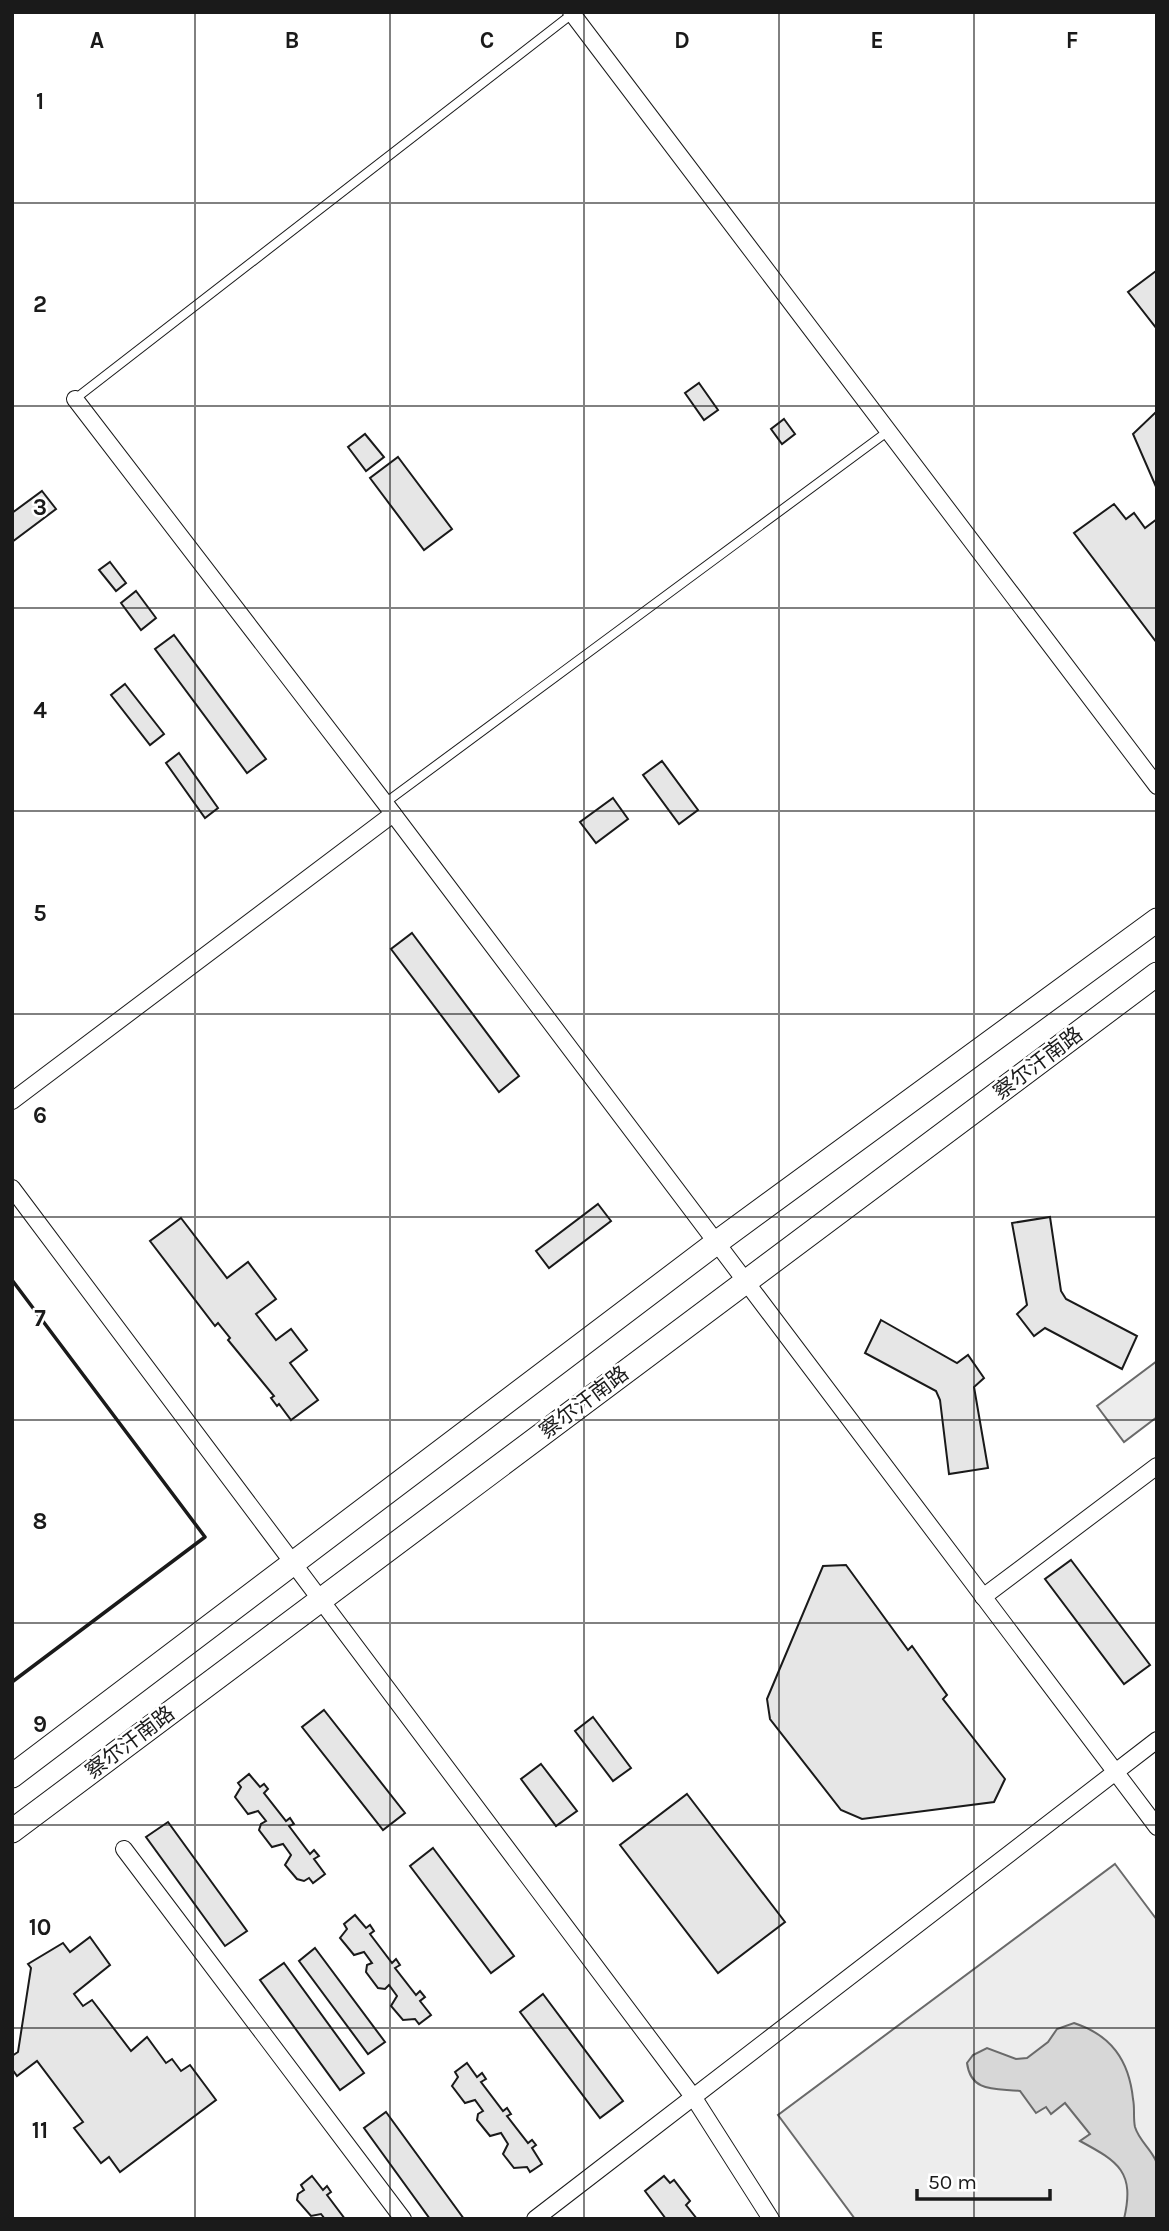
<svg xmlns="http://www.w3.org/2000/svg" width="1169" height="2231" font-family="Karla,'Noto Sans SC',sans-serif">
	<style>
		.built { fill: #ededed; stroke: #6a6a6a; stroke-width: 2 }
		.water { fill: #d7d7d7; stroke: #6a6a6a; stroke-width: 2 }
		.building { fill: #e6e6e6; stroke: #1a1a1a; stroke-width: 2 }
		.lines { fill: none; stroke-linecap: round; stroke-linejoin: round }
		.service-casing { stroke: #1a1a1a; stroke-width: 10 }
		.minor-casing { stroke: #1a1a1a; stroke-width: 18 }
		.secondary-casing { stroke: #1a1a1a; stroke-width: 25 }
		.service { stroke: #fff; stroke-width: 8 }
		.minor { stroke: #fff; stroke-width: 16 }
		.secondary { stroke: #fff; stroke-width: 23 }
		.wall { stroke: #1a1a1a; stroke-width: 3.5 }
		.grid { fill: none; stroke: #1a1a1a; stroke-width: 2; stroke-opacity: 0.55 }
		.labels { text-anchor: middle; stroke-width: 5; stroke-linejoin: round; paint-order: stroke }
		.street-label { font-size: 21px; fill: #1a1a1a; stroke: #fff }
		.grid-label { font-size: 23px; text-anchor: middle; font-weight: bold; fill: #1a1a1a; stroke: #fff; stroke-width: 5; stroke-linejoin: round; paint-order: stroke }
	</style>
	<rect width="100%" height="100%" fill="#fff"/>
	<!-- built -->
	<g class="built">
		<path d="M1157 1361V1417L1124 1442 1097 1406Z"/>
		<path d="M1115 1864 1157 1920V2219H855L778 2115Z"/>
	</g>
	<!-- water -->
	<path class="water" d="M1074 2023C1111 2035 1129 2060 1133 2099 1135 2108 1133 2118 1135 2127 1139 2140 1149 2147 1155 2159 1161 2169 1157 2205 1157 2219H1124C1135 2172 1119 2162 1080 2141L1090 2134 1065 2103 1051 2114 1046 2107 1036 2113 1020 2091C998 2088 971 2094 967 2063L973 2055 987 2048 1016 2059 1027 2058 1048 2042 1057 2029Z"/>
	<!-- building -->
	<g class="building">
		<path d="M1156 271 1157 272V329L1128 292Z"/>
		<path d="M699 383 718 410 704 420 685 393Z"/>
		<path d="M1157 411V489L1133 434Z"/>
		<path d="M784 419 795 434 782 444 771 429Z"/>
		<path d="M365 434 384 457 366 471 348 447Z"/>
		<path d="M398 457 452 529 424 550 370 478Z"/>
		<path d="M42 491 56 509 12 542V513Z"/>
		<path d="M1114 504 1126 519 1134 513 1145 528 1157 519V643L1074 533Z"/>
		<path d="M110 562 126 583 116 591 99 570Z"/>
		<path d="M136 591 156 618 141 630 121 603Z"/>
		<path d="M174 635 266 759 247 773 155 649Z"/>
		<path d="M125 684 164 734 150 745 111 695Z"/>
		<path d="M179 753 218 808 205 818 166 763Z"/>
		<path d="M662 761 698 810 679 824 643 775Z"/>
		<path d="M613 798 628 819 596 843 580 822Z"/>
		<path d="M412 933 519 1076 499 1092 391 949Z"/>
		<path d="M598 1204 611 1221 549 1268 536 1251Z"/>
		<path d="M1050 1217 1061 1291 1066 1299 1137 1336 1122 1369 1045 1328 1034 1336 1017 1314 1027 1305 1012 1223Z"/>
		<path d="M181 1218 227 1278 248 1262 276 1299 256 1314 276 1340 291 1329 307 1350 290 1363 318 1400 291 1420 279 1404 277 1406 271 1398 274 1396 228 1340 230 1338 218 1323 215 1326 150 1241Z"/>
		<path d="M881 1320 957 1363 968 1355 984 1378 974 1387 988 1468 949 1474 940 1400 936 1391 865 1353Z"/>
		<path d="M1071 1560 1150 1665 1124 1684 1045 1579Z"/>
		<path d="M846 1565 908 1650 912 1646 947 1695 943 1699 1005 1779 994 1802 862 1819 841 1810 770 1719 767 1699 823 1566Z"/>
		<path d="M324 1710 405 1813 383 1830 302 1727Z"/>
		<path d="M593 1717 631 1768 613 1781 575 1731Z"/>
		<path d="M541 1764 577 1811 556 1826 521 1779Z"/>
		<path d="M249 1774 260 1787 264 1784 268 1789 264 1793 286 1821 290 1818 294 1824 289 1826 310 1854 314 1850 319 1856 314 1859 325 1874 313 1883 309 1878 304 1881 297 1879 285 1865 291 1855 283 1844 272 1847 259 1830 261 1824 266 1821 258 1811 248 1814 235 1797 241 1787 238 1783Z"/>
		<path d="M687 1794 785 1922 718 1973 620 1845Z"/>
		<path d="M168 1822 247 1931 225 1946 146 1837Z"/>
		<path d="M433 1848 514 1956 491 1973 410 1866Z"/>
		<path d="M355 1915 366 1928 370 1925 374 1931 370 1934 392 1963 396 1959 400 1965 395 1968 416 1995 420 1991 425 1997 420 2001 431 2015 419 2024 415 2019 403 2020 391 2006 397 1996 389 1985 385 1989 378 1988 366 1972 367 1965 372 1963 364 1952 354 1955 340 1938 347 1929 344 1924Z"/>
		<path d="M90 1937 110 1965 74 1994 83 2006 92 2000 131 2051 147 2037 166 2063 172 2059 181 2071 190 2065 216 2100 120 2172 109 2157 101 2163 74 2128 83 2122 37 2061 17 2076 12 2069V2056L18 2052 31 1968 28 1964 63 1943 70 1952Z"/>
		<path d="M315 1948 385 2042 368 2054 299 1961Z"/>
		<path d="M284 1963 364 2073 340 2090 260 1980Z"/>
		<path d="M543 1994 623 2101 600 2118 520 2012Z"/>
		<path d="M467 2063 477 2077 482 2073 486 2079 481 2082 503 2111 507 2108 511 2114 507 2116 528 2143 532 2140 536 2145 532 2148 542 2164 530 2172 527 2167 514 2168 503 2154 508 2144 501 2133 490 2136 477 2120 478 2114 483 2111 475 2100 465 2103 452 2086 458 2077 455 2072Z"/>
		<path d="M386 2112 464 2219H430L364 2128Z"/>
		<path d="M312 2176 323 2190 327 2186 331 2192 327 2195 345 2219H325L321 2214 311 2216 297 2200 298 2194 304 2190 301 2185Z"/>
		<path d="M664 2176 670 2183 674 2180 690 2201 686 2205 697 2219H666L645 2191Z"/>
	</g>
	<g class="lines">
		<!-- service casing -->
		<g class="service-casing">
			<g id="service">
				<path d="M75 399 572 14"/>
				<path d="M385 803 887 432"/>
			</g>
		</g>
		<!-- minor casing -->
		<g class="minor-casing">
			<g id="minor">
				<path d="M571 12 1157 786"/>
				<path d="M75 399 385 803 1157 1827"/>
				<path d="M12 1101 393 814"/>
				<path d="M12 1188 694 2098 771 2219"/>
				<path d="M983 1597 1157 1466"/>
				<path d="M124 1849 403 2219"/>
				<path d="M535 2219 1157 1740"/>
			</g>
		</g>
		<!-- secondary casing -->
		<g class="secondary-casing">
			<g id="secondary">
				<path d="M12 1776 716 1243 1157 920"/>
				<path d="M12 1831 1157 974"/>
			</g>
		</g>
		<!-- service -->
		<use href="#service" class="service"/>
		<!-- minor -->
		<use href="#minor" class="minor"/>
		<!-- secondary -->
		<use href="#secondary" class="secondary"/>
		<!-- wall -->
		<path class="wall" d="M12 1280 205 1537 12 1682"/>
	</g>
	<!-- grid -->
	<path class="grid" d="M195 12V2219M390 12V2219M584 12V2219M779 12V2219M974 12V2219M12 203H1157M12 406H1157M12 608H1157M12 811H1157M12 1014H1157M12 1217H1157M12 1420H1157M12 1623H1157M12 1825H1157M12 2028H1157"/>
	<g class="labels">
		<!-- street labels -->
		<g class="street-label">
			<text transform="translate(1038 1063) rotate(-37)" y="7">察尔汗南路</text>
			<text transform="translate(584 1402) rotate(-37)" y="7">察尔汗南路</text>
			<text transform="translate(130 1742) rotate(-37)" y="7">察尔汗南路</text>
		</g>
	</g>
	<g class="grid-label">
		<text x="97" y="48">A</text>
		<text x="292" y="48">B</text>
		<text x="487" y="48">C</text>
		<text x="682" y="48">D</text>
		<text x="877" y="48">E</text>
		<text x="1072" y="48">F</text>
		<text x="40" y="109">1</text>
		<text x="40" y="312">2</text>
		<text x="40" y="515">3</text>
		<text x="40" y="718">4</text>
		<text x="40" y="921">5</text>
		<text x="40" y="1123">6</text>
		<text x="40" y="1326">7</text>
		<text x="40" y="1529">8</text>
		<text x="40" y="1732">9</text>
		<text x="40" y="1935">10</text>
		<text x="40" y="2138">11</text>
	</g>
	<!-- border -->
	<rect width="1169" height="2231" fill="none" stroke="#1a1a1a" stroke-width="28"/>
	<!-- scale -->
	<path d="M917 2189v10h133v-10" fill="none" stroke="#1a1a1a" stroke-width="3.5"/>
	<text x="928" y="2189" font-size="21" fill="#1a1a1a" stroke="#ffffff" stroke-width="5" paint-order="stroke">50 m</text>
</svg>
